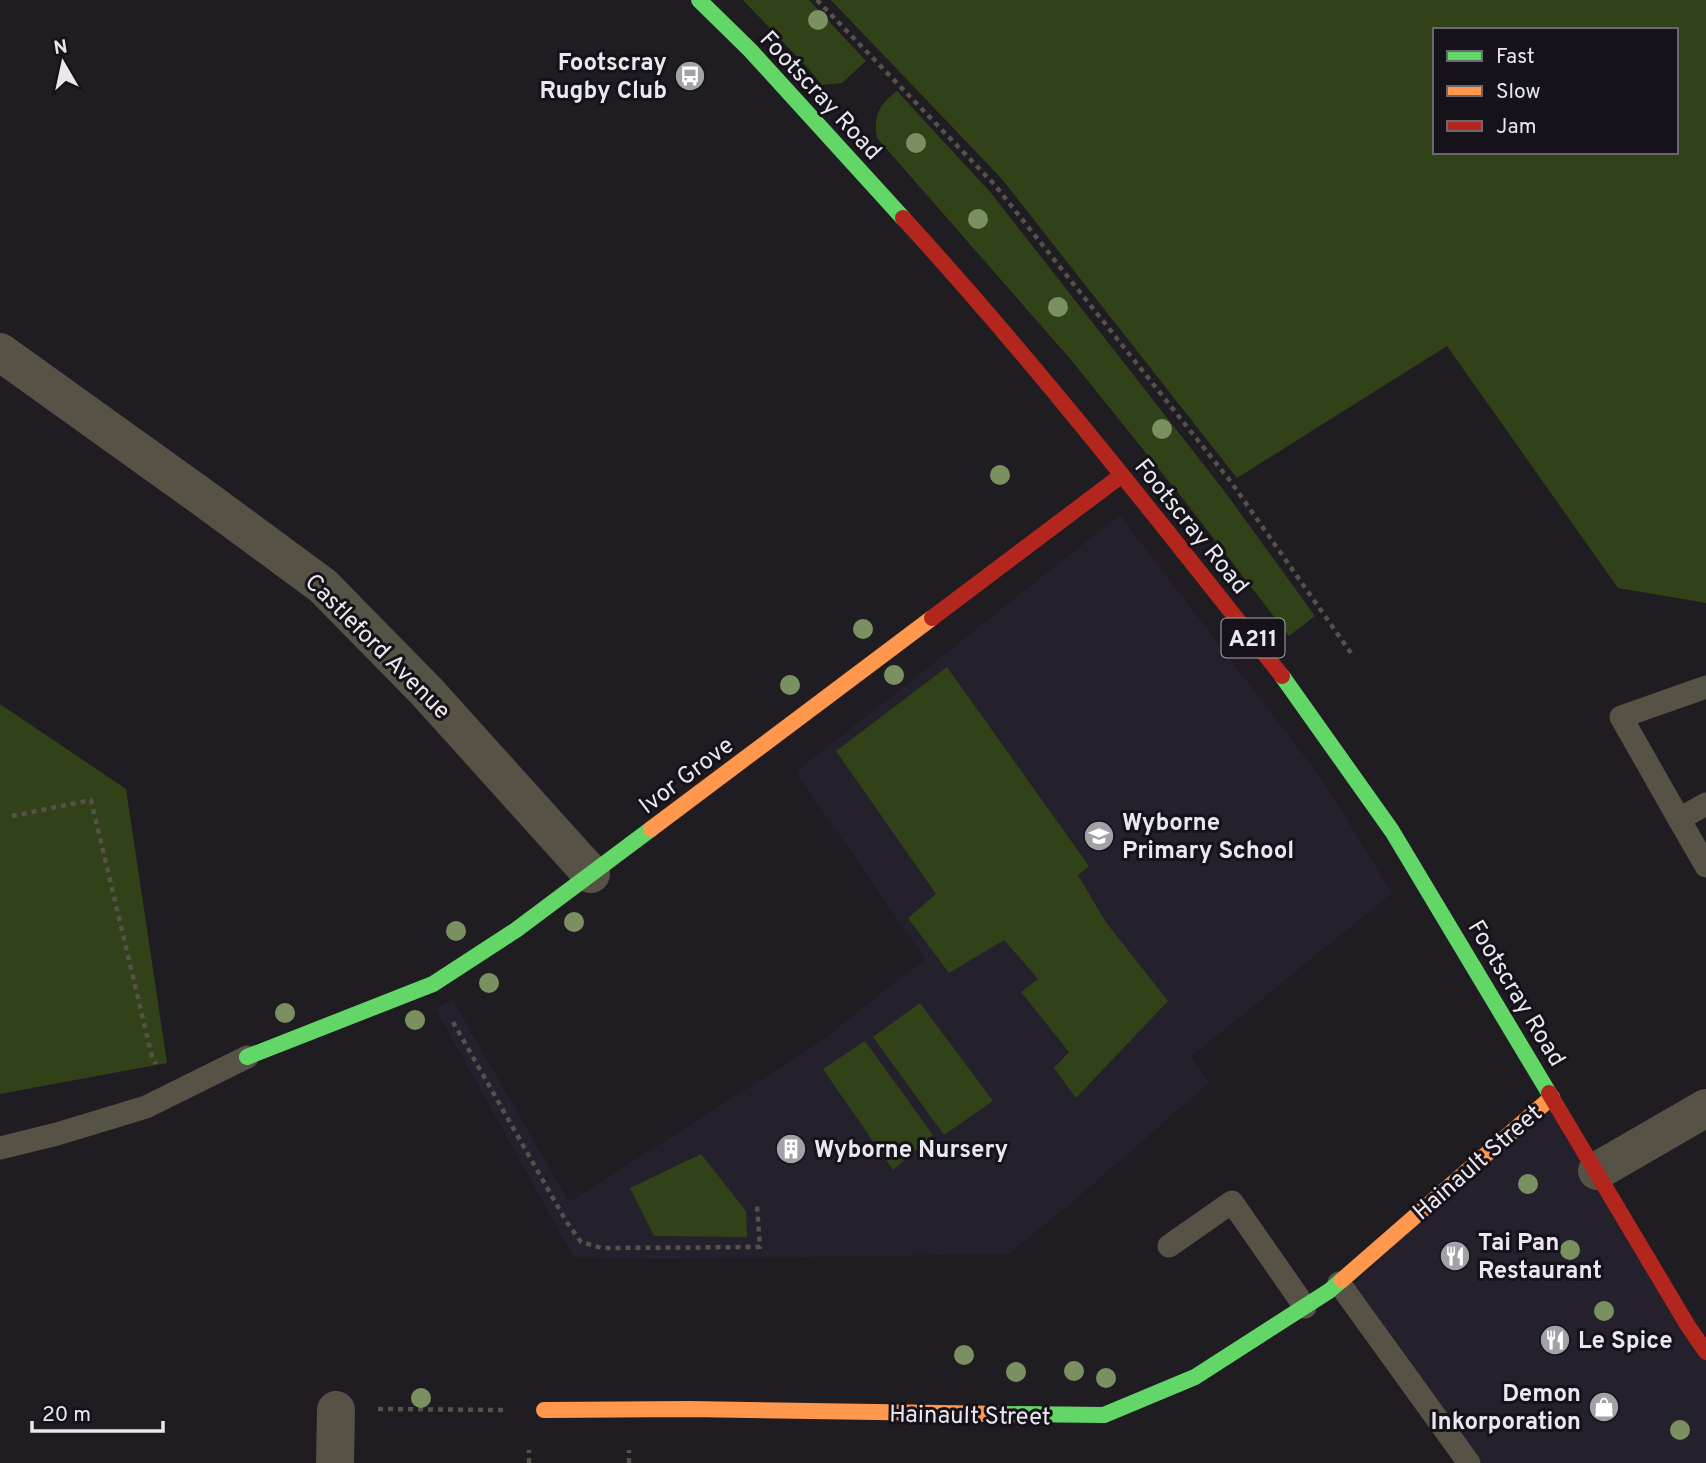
<svg xmlns="http://www.w3.org/2000/svg" width="1706" height="1463" font-family="Overpass,sans-serif">
	<style>
		.built { fill: #24202c }
		.green { fill: #314218; fill-rule: evenodd }
		.lines { fill: none; stroke-linecap: round; stroke-linejoin: round }
		.path { stroke: #56514b; stroke-width: 4.5; stroke-dasharray: 5 5; stroke-linecap: butt }
		.lane { stroke: #565246; stroke-width: 23 }
		.street { stroke: #565246; stroke-width: 38 }
		.fast { stroke: #63d668; stroke-width: 16 }
		.slow { stroke: #ff974d; stroke-width: 16 }
		.jam { stroke: #b3261e; stroke-width: 16 }
		.tree { fill: #7a9061 }
		.labels { text-anchor: middle; stroke-width: 6; stroke-linejoin: round; paint-order: stroke }
		.shield { fill: #15121a; stroke: #aaa8ae; stroke-width: 2 }
		.shield-label { font-size: 23px; font-weight: bold; fill: #eae8ee }
		.poi-label { font-size: 24px; font-weight: bold; fill: #eae8ee; stroke: #15121a; text-anchor: start }
		.street-label { font-size: 24px; fill: #eae8ee; stroke: #15121a }
	</style>
	<rect width="100%" height="100%" fill="#1f1d22"/>
	<!-- built -->
	<g class="built">
		<path d="M1120 515 1322 779 1392 893 1191 1057 1209 1083 1076 1199 1009 1254 669 1259 574 1258 435 1008 453 1000 569 1202 817 1044 925 959 796 772Z"/>
		<path d="M1552 1097 1706 1352V1463H1458L1340 1297Z"/>
	</g>
	<!-- green -->
	<g class="green">
		<path d="M743 0H809L866 61 842 83 822 85 806 66Z"/>
		<path d="M831 0H1706V603L1618 588 1447 346 1237 478 1001 178ZM1435 30H1676V152H1435Z"/>
		<path d="M897 91 991 193 1222 488 1315 616 1289 636 1191 509 1072 361 877 138C873 115 879 105 897 91Z"/>
		<path d="M947 667 1089 866 1078 875 1105 921 1168 1001 1076 1098 1054 1068 1069 1052 1021 992 1038 979 1004 940 949 973 908 918 936 894 836 751Z"/>
		<path d="M0 704 126 789 167 1063 0 1094Z"/>
		<path d="M920 1003 993 1101 944 1135 873 1037Z"/>
		<path d="M865 1041 933 1135 893 1170 823 1069Z"/>
		<path d="M701 1154 746 1211 747 1237 654 1236 630 1188Z"/>
	</g>
	<g class="lines">
		<!-- path -->
		<g class="path">
			<path d="M817 0 994 184 1231 482 1353 656"/>
			<path d="M12 816 91 800 152 1057 156 1064"/>
			<path d="M453 1022 566 1221 581 1242 602 1248 760 1247 757 1206"/>
			<path d="M378 1409 503 1410"/>
			<path d="M529 1463V1450"/>
			<path d="M629 1463V1450"/>
		</g>
		<!-- lane -->
		<g class="lane">
			<path d="M1706 804 1679 819 1706 866"/>
			<path d="M1679 819 1621 717 1706 687"/>
			<path d="M0 1148 57 1134 146 1107 247 1057"/>
			<path d="M1169 1246 1232 1202 1305 1307"/>
			<path d="M1339 1283 1469 1463"/>
		</g>
		<!-- street -->
		<g class="street">
			<path d="M0 352 209 502 323 586 427 692 591 874"/>
			<path d="M1597 1171 1706 1108"/>
			<path d="M335 1463 336 1410"/>
		</g>
		<!-- fast -->
		<g class="fast">
			<path d="M699 0 750 50 903 218"/>
			<path d="M1282 676 1392 831 1549 1093"/>
			<path d="M247 1057 433 984 516 930 651 829"/>
			<path d="M1004 1414 1104 1415 1195 1377 1329 1291 1342 1280"/>
		</g>
		<!-- slow -->
		<g class="slow">
			<path d="M651 829 932 618"/>
			<path d="M1342 1280 1552 1097"/>
			<path d="M544 1410 690 1409 1004 1414"/>
		</g>
		<!-- jam -->
		<g class="jam">
			<path d="M903 218C1037 364 1159 521 1282 676"/>
			<path d="M932 618 1122 475"/>
			<path d="M1549 1093 1688 1326 1706 1352"/>
		</g>
	</g>
	<!-- trees -->
	<g class="tree">
		<circle cx="818" cy="20" r="10"/>
		<circle cx="916" cy="143" r="10"/>
		<circle cx="978" cy="219" r="10"/>
		<circle cx="1058" cy="307" r="10"/>
		<circle cx="1162" cy="429" r="10"/>
		<circle cx="1000" cy="475" r="10"/>
		<circle cx="863" cy="629" r="10"/>
		<circle cx="894" cy="675" r="10"/>
		<circle cx="790" cy="685" r="10"/>
		<circle cx="574" cy="922" r="10"/>
		<circle cx="456" cy="931" r="10"/>
		<circle cx="489" cy="983" r="10"/>
		<circle cx="285" cy="1013" r="10"/>
		<circle cx="415" cy="1020" r="10"/>
		<circle cx="1528" cy="1184" r="10"/>
		<circle cx="1570" cy="1250" r="10"/>
		<circle cx="1604" cy="1311" r="10"/>
		<circle cx="964" cy="1355" r="10"/>
		<circle cx="1074" cy="1371" r="10"/>
		<circle cx="1016" cy="1372" r="10"/>
		<circle cx="1106" cy="1378" r="10"/>
		<circle cx="421" cy="1398" r="10"/>
		<circle cx="1680" cy="1430" r="10"/>
	</g>
	<!-- icons -->
	<defs>
		<g id="bus-disc" transform="scale(1.575)"><circle r="9.5" fill="#a3a1a7" stroke="#15121a"/><path d="M-5-6H5V4H4V6H2V4H-2V6H-4V4H-5ZM-3.5-4V0h7V-4ZM-3.5 1.2v1.5H-2V1.2ZM2 1.2v1.5H3.5V1.2Z" fill="#fff"/></g>
		<g id="school-disc" transform="scale(1.575)"><circle r="9.5" fill="#a3a1a7" stroke="#15121a"/><path d="M0-5L7-2L0 1L-7-2ZM-4 1L0 2.5L4 1V4Q0 6-4 4Z" fill="#fff"/></g>
		<g id="building-disc" transform="scale(1.575)"><circle r="9.5" fill="#a3a1a7" stroke="#15121a"/><path d="M-4-6H4V6H1V3H-1V6H-4ZM-2.5-4.3h1.7v1.8h-1.7ZM.8-4.3h1.7v1.8H.8ZM-2.5-1h1.7V.8h-1.7ZM.8-1h1.7V.8H.8Z" fill="#fff"/></g>
		<g id="restaurant-disc" transform="scale(1.575)"><circle r="9.5" fill="#a3a1a7" stroke="#15121a"/><path d="M-5-6h1v4h1v-4h1v4h1v-4h1v5L-1.5 .5V6h-2V.5L-5-1ZM5-6V6H3V1.5H1.5Q1.5-4 5-6Z" fill="#fff"/></g>
		<g id="shop-disc" transform="scale(1.575)"><circle r="9.5" fill="#a3a1a7" stroke="#15121a"/><path d="M-5-2.5h2.3a2.7 3.5 0 0 1 5.4 0H5L5.5 6h-11ZM-1.5-2.5h3a1.5 2.3 0 0 0-3 0Z" fill="#fff"/></g>
	</defs>
	<g fill-rule="evenodd">
		<use href="#bus-disc" x="690" y="76"/>
		<use href="#school-disc" x="1099" y="836"/>
		<use href="#building-disc" x="791" y="1149"/>
		<use href="#restaurant-disc" x="1455" y="1256"/>
		<use href="#restaurant-disc" x="1555" y="1340"/>
		<use href="#shop-disc" x="1604" y="1407"/>
	</g>
	<g class="labels">
		<!-- shield labels -->
		<rect class="shield" x="1221.5" y="618.5" width="63" height="39" rx="5"/>
		<g class="shield-label">
			<text x="1253" y="646">A211</text>
		</g>
		<!-- poi labels -->
		<g class="poi-label">
			<text x="667" y="70" text-anchor="end">Footscray<tspan x="667" dy="28">Rugby Club</tspan></text>
			<text x="1122" y="830">Wyborne<tspan x="1122" dy="28">Primary School</tspan></text>
			<text x="814" y="1157">Wyborne Nursery</text>
			<text x="1478" y="1250">Tai Pan<tspan x="1478" dy="28">Restaurant</tspan></text>
			<text x="1578" y="1348">Le Spice</text>
			<text x="1581" y="1401" text-anchor="end">Demon<tspan x="1581" dy="28">Inkorporation</tspan></text>
		</g>
		<!-- street labels -->
		<g class="street-label">
			<text transform="translate(821 95) rotate(47)" y="8">Footscray Road</text>
			<text transform="translate(1192 526) rotate(51)" y="8">Footscray Road</text>
			<text transform="translate(378 646) rotate(45)" y="8">Castleford Avenue</text>
			<text transform="translate(686 775) rotate(-37)" y="8">Ivor Grove</text>
			<text transform="translate(1517 993) rotate(59)" y="8">Footscray Road</text>
			<text transform="translate(1477 1162) rotate(-41)" y="8">Hainault Street</text>
			<text transform="translate(970 1415) rotate(1)" y="8">Hainault Street</text>
		</g>
	</g>
	<!-- legend -->
	<rect x="1433" y="28" width="245" height="126" fill="#15121a" stroke="#6a686f" stroke-width="2"/>
	<rect x="1447" y="51" width="35" height="10" fill="#63d668" stroke="#6a686f" stroke-width="2"/>
	<text x="1496" y="63" font-size="21" fill="#eae8ee">Fast</text>
	<rect x="1447" y="86" width="35" height="10" fill="#ff974d" stroke="#6a686f" stroke-width="2"/>
	<text x="1496" y="98" font-size="21" fill="#eae8ee">Slow</text>
	<rect x="1447" y="121" width="35" height="10" fill="#b3261e" stroke="#6a686f" stroke-width="2"/>
	<text x="1496" y="133" font-size="21" fill="#eae8ee">Jam</text>
	<!-- north arrow -->
	<g transform="translate(63 63) rotate(351)" stroke="#15121a" stroke-width="5" paint-order="stroke">
	<path d="M0-5L12 26L0 18L-12 26Z" fill="#eae8ee"/>
	<text y="-10" font-size="19" font-weight="bold" text-anchor="middle" fill="#eae8ee">N</text>
	</g>
	<!-- scale -->
	<path d="M32 1421v10h131v-10" fill="none" stroke="#eae8ee" stroke-width="3.5"/>
	<text x="42" y="1421" font-size="21" fill="#eae8ee" stroke="#15121a" stroke-width="5" paint-order="stroke">20 m</text>
</svg>
